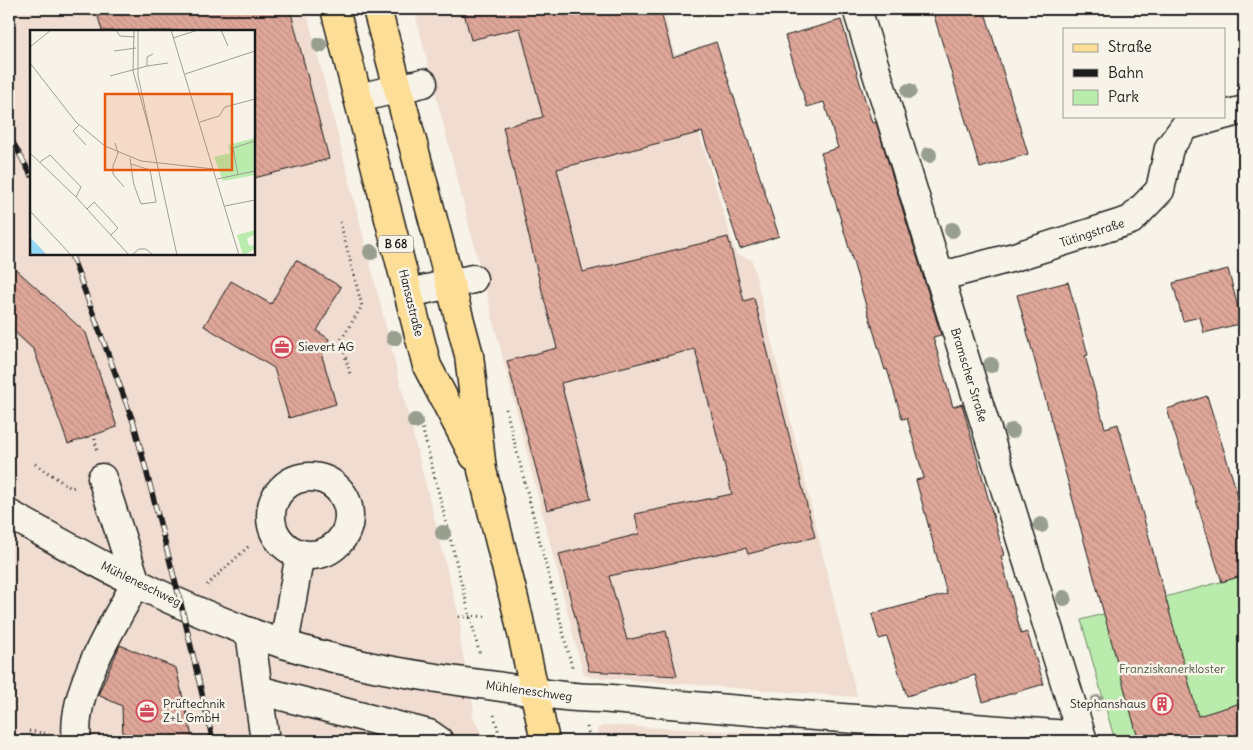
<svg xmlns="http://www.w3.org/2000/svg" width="1253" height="750" font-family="Delius,sans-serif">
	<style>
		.built { fill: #f0dcd0; fill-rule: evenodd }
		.park { fill: #b9ecac; stroke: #6a8464 }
		.building { fill: url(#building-back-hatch); stroke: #1c1c1c }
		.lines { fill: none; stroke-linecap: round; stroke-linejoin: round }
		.minor-casing { stroke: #1c1c1c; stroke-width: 31 }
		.major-casing { stroke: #1c1c1c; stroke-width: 31 }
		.path { stroke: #1c1c1c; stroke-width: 3; stroke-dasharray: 1 4; stroke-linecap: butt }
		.minor { stroke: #f7f3e8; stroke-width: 28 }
		.major { stroke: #fdde96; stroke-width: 28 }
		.rail-casing { stroke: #1c1c1c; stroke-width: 5.5 }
		.rail { stroke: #f7f3e8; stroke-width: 4; stroke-dasharray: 11; stroke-linecap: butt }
		.tree { fill: #989f8f }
		.labels { text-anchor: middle; stroke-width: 5; stroke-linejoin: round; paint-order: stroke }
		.shield { fill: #f7f3e8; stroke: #5e5c59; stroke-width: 1 }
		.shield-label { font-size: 11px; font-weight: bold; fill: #1c1c1c }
		.street-label { font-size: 12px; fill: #1c1c1c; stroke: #f7f3e8 }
		.poi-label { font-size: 12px; fill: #1c1c1c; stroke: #f7f3e8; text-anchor: start }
		.park-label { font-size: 12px; fill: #4b5a47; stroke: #f7f3e8 }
		.inset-road { fill: none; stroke: #9f9d96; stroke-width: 1 }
		.view { fill: #e8590c; fill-opacity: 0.15; stroke: #e8590c; stroke-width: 2.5 }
		.inset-edge { fill: none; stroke: #1c1c1c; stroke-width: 2.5 }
	</style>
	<defs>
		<pattern id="building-back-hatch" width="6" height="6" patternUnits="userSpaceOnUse" patternTransform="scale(1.25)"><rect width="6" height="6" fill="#dfa799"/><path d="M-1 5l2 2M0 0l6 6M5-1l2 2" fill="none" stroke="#bf8f83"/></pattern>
	</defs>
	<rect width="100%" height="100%" fill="#f7f3e8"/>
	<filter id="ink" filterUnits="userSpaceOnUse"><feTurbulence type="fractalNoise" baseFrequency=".02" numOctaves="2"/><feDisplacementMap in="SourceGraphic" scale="10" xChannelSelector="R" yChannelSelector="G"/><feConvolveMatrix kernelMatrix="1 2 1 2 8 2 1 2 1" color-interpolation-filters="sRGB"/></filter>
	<g filter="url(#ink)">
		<!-- built -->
		<g class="built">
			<path d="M9 9H306L459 617 461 629 460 640 474 710 472 716 486 741H9ZM31 31H254V254H31Z"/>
			<path d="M414 9H663L675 55 736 254 752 260 857 697 591 677 585 675 582 669Z"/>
			<path d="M605 725 763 733 881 741H600L597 729Z"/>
		</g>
		<!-- park -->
		<path class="park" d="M1244 497V741H1115L1081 620 1242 576 1219 505Z"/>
		<!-- building -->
		<g class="building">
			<path d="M96 9H290L329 159 254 178V31H102Z"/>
			<path d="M463 9H660L673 57 716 42 779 236 740 249 702 132 557 169 583 272 728 237 744 301 754 298 815 537 748 554 746 548 609 576 627 640 666 631 677 676 589 671 559 554 639 534 635 514 732 494 695 349 561 383 591 499 547 510 507 361 557 348 540 283 503 127 543 117 520 28 471 40Z"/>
			<path d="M932 9H984L1028 154 980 168Z"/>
			<path d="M841 20 872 123 876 122 941 335 933 337 953 407 962 404 1004 555 1001 556 1021 634 1027 632 1044 684 983 702 975 675 907 696 887 637 879 639 872 614 947 594 916 480 924 478 907 418 902 419 887 369 885 370 821 153 838 148 824 102 807 107 785 36Z"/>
			<path d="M296 260 341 287 317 331 329 339 322 356 336 404 289 418 274 368 204 326 231 281 271 304Z"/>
			<path d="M9 263 86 333 117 427 68 444 34 350 9 327Z"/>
			<path d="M1228 269 1242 323 1204 333 1200 317 1183 321 1173 283Z"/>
			<path d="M1068 282 1088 355 1085 356 1105 428 1118 424 1198 716 1244 702V741H1136V735H1137L1017 295Z"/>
			<path d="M1207 396 1244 515V575L1222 582 1167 409Z"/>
			<path d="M120 645 176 668 193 741H123L122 706 98 695Z"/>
		</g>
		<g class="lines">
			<!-- minor casing -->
			<g class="minor-casing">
				<g id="minor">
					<path d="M857 9 1083 741"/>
					<path d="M358 98 423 83"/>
					<path d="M1224 115 1244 110"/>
					<path d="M939 277 1014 257 1131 220 1160 190 1169 148 1185 126 1220 116"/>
					<path d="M409 293 473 279"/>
					<circle cx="310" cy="516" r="39"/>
					<path d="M9 514C51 537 92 561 135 582 171 601 210 617 249 632 325 661 407 675 488 685 525 690 562 698 600 698L763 712 1081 736"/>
					<path d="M250 632 265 741"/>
					<path d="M284 644 300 554"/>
					<path d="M258 690 429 734 439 741"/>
					<path d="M77 741C70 691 113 626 136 583L102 478"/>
				</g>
			</g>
			<!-- major casing -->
			<g class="major-casing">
				<g id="major">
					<path d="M335 9 427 366 474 456"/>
					<path d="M377 9 469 355 482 470 518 615 545 741"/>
				</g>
			</g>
			<!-- path -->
			<g class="path">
				<path d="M340 222 362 306 341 340 350 374"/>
				<path d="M506 409 572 667"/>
				<path d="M420 419 480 656"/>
				<path d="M94 434 97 451"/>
				<path d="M35 464 71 488 74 487"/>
				<path d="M207 585 250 545"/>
				<path d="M459 617 489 616"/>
				<path d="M494 715 501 741"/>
				<path d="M587 727 590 741"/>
				<path d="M29 731 49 734"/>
				<path d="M104 739 123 741"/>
			</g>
			<!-- minor -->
			<use href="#minor" class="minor"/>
			<!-- major -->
			<use href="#major" class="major"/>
			<!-- rail casing -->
			<g class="rail-casing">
				<g id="rail">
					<path d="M9 135 31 175"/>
					<path d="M71 254 134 424 181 604 213 741"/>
				</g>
			</g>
			<!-- rail -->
			<use href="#rail" class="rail"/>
		</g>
		<!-- trees -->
		<g class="tree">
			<circle cx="320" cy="45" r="8"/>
			<circle cx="909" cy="91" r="8"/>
			<circle cx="929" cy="155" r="8"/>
			<circle cx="952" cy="230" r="8"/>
			<circle cx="371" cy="252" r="8"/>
			<circle cx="394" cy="338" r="8"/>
			<circle cx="991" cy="365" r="8"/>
			<circle cx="415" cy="421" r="8"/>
			<circle cx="1012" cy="431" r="8"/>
			<circle cx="1041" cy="525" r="8"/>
			<circle cx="443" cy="533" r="8"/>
			<circle cx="1064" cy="598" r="8"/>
			<circle cx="1097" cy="703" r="8"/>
		</g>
	</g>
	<!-- icons -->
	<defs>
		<g id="office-ring" transform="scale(1.125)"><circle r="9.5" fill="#f7f3e8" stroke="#d1495b" stroke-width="1.5"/><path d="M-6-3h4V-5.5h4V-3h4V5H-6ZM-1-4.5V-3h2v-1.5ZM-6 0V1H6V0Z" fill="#d1495b"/></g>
		<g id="building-ring" transform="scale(1.125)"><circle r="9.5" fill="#f7f3e8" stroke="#d1495b" stroke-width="1.5"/><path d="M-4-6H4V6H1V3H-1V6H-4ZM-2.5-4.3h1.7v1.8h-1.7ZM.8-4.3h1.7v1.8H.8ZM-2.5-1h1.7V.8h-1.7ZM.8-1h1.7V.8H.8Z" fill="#d1495b"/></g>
	</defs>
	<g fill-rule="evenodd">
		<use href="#office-ring" x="282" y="347"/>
		<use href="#building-ring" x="1162" y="704"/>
		<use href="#office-ring" x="147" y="711"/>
	</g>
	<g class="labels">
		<!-- shield labels -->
		<rect class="shield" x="378.5" y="235.5" width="35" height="17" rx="4"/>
		<g class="shield-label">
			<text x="396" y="248">B 68</text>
		</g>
		<!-- street labels -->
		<g class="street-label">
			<text transform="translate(1092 233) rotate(-18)" y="4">Tütingstraße</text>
			<text transform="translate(411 303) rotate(76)" y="4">Hansastraße</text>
			<text transform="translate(969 375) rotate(73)" y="4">Bramscher Straße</text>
			<text transform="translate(141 584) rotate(26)" y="4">Mühleneschweg</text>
			<text transform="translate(529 691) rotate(8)" y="4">Mühleneschweg</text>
		</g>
		<!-- poi labels -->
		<g class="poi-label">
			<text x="298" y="351">Sievert AG</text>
			<text x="163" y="708">Prüftechnik<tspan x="163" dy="14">Z+L GmbH</tspan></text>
			<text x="1146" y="708" text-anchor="end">Stephanshaus</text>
		</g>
		<!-- park labels -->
		<g class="park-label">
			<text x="1172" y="673">Franziskanerkloster</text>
		</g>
	</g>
	<!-- overview -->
	<g transform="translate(30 30)">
		<rect width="225" height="225" fill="#f7f3e8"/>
		<path d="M225 108V145L193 151 184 127 200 123 198 115Z" fill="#b9ecac"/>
		<path d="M225 200V205L217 208 219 216 225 215V219L213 225 207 205Z" fill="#b9ecac"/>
		<path d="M0 207 17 225H0Z" fill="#94d7f6"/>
		<path class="inset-road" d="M86 0 90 6 105 7M104 0 103 41 122 109M108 0V46L147 225M141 0 209 225M191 0 198 16M143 8 168 0M0 17 21 0M84 21 106 18M0 33 46 92 75 116 111 131 184 139M117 36 138 33M155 44 225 21M80 46 117 36V27L123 24M170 92 189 86 195 77 225 69M49 95 43 101 56 115M85 113 88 123 83 136V144L94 157M0 123 46 167 99 225M100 128 102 143 104 155 111 174 126 172 120 140 101 134M10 132 20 125 51 157 46 167M208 145 203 118 225 111M187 149 225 141M195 176 225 170M57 179 64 172 79 188 88 198 81 205M0 181 41 225M102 225 109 219H116L123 225"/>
		<path class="view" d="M75 64H202V140H75Z"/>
		<rect width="225" height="225" class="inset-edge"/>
	</g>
	<!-- margin -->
	<rect width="1253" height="750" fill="none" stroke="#f7f3e8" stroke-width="30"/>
	<rect x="15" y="15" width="1223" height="720" fill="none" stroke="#1c1c1c" stroke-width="2" filter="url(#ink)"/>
	<!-- legend -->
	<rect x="1063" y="28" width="162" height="90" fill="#f7f3e8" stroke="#9f9d96"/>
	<rect x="1073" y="44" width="25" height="8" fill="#fdde96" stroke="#9f9d96"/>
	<text x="1108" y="52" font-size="15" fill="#1c1c1c">Straße</text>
	<rect x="1073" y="69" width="25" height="8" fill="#1c1c1c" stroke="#9f9d96"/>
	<text x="1108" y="78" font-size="15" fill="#1c1c1c">Bahn</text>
	<rect x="1073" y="90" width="25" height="15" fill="#b9ecac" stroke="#9f9d96"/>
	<text x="1108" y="102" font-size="15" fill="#1c1c1c">Park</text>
</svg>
